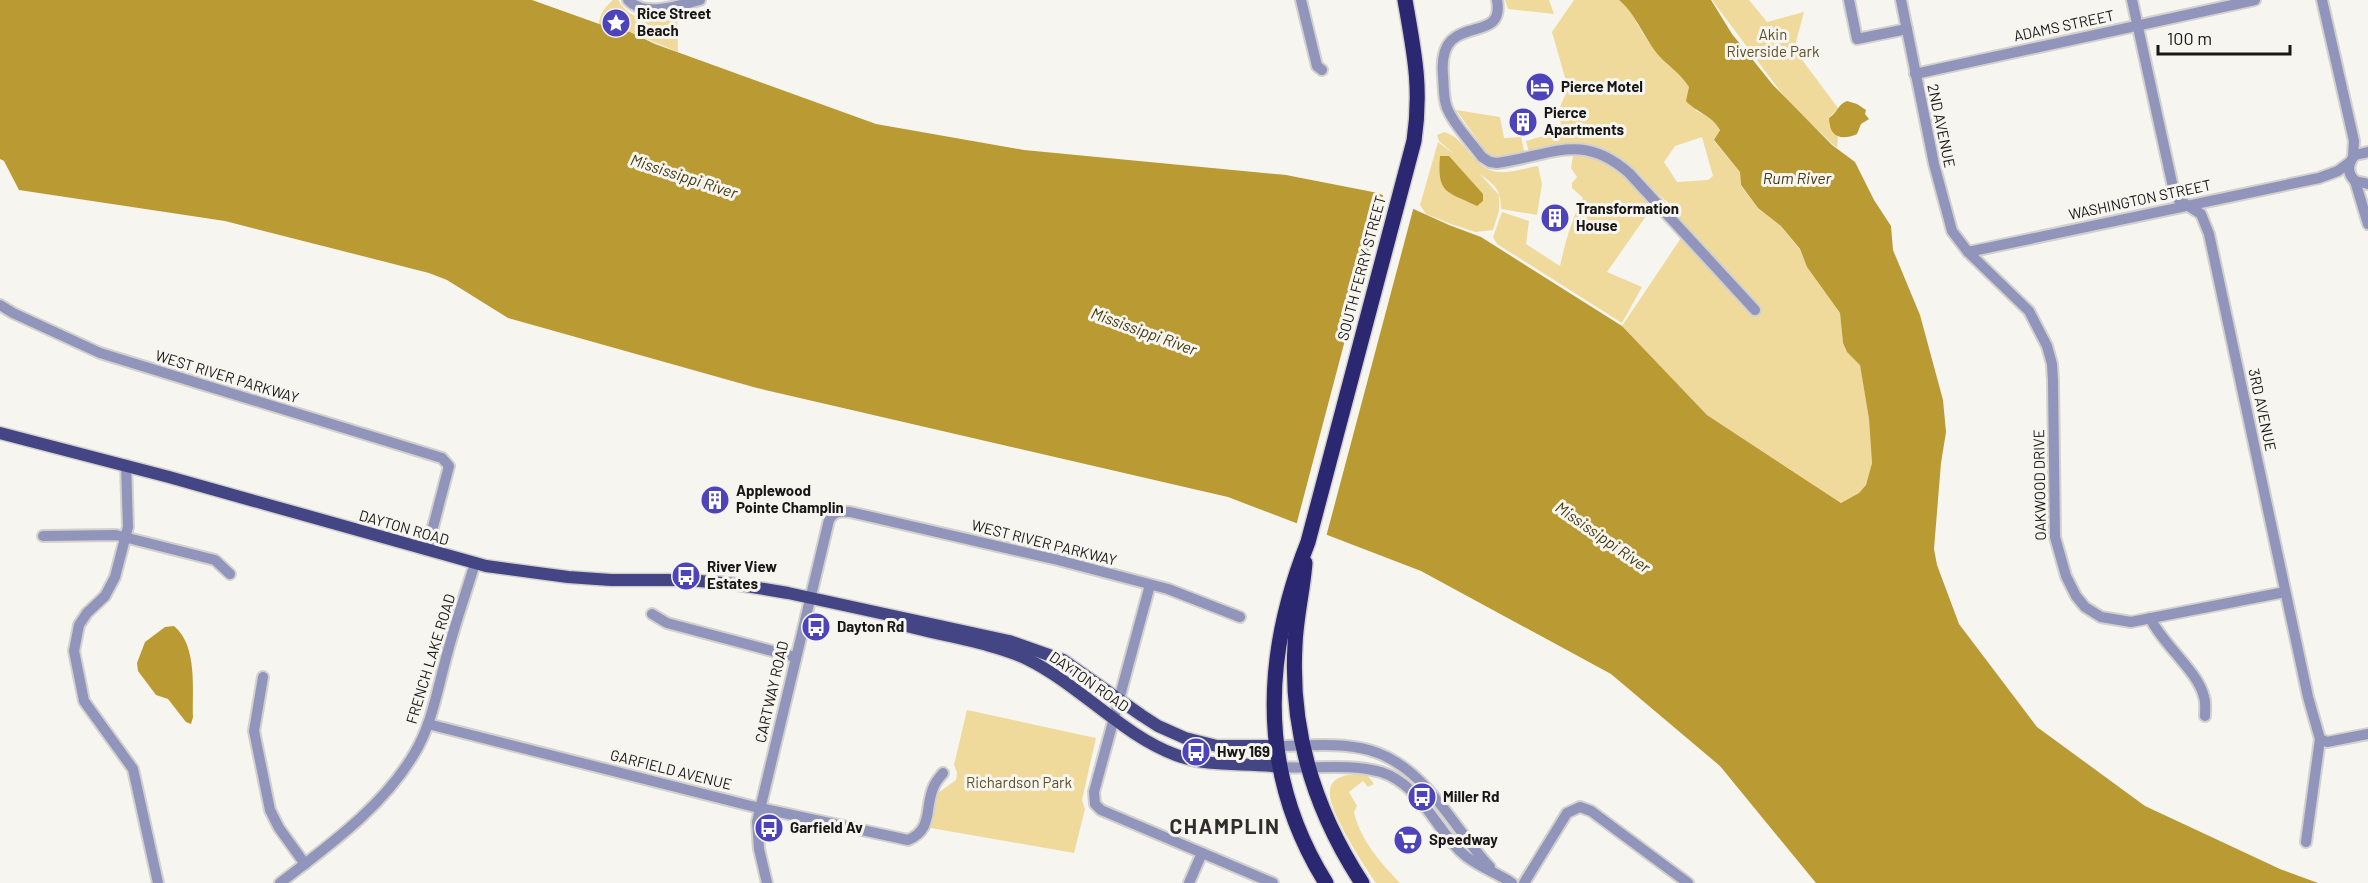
<svg xmlns="http://www.w3.org/2000/svg" width="2368" height="883" font-family="Barlow,sans-serif">
	<style>
		.green { fill: #efda9b; fill-rule: evenodd }
		.water { fill: #b99a33 }
		.pier { fill: #f7f5f0 }
		.lines { fill: none; stroke-linecap: round; stroke-linejoin: round }
		.minor-casing { stroke: #d3d1cd; stroke-width: 14 }
		.major-casing { stroke: #d3d1cd; stroke-width: 15 }
		.highway-casing { stroke: #d3d1cd; stroke-width: 18 }
		.minor { stroke: #9195bb; stroke-width: 10 }
		.major { stroke: #444585; stroke-width: 12 }
		.highway { stroke: #2c2771; stroke-width: 15 }
		.labels { text-anchor: middle; stroke-width: 6; stroke-linejoin: round; paint-order: stroke }
		.poi-label { font-size: 15px; font-weight: bold; fill: #181715; stroke: #f7f5f0; text-anchor: start }
		.street-label { font-size: 15px; fill: #181715; stroke: #f7f5f0 }
		.park-label { font-size: 15px; fill: #5d4f26; stroke: #f7f5f0 }
		.water-label { font-size: 16px; font-style: italic; fill: #46390f; stroke: #f7f5f0 }
		.district-label { font-size: 21px; font-weight: bold; letter-spacing: 1.5px; fill: #302e2a; stroke: #f7f5f0 }
	</style>
	<rect width="100%" height="100%" fill="#f7f5f0"/>
	<!-- green -->
	<g class="green">
		<path d="M613 0H618C626 12 632 17 647 19L650 16 677 11 678 52 630 32 599 24C600 13 605 7 613 0Z"/>
		<path d="M1505 0H1549L1554 14 1508 9Z"/>
		<path d="M1574 0H1619L1629 8 1643 34 1660 57 1680 73 1689 87 1696 111 1714 119 1720 129 1714 141 1740 172 1741 186 1758 208 1781 226 1800 250 1807 267 1840 313 1843 343 1847 352 1860 364 1869 419 1872 463 1866 485 1859 493 1841 503 1707 415 1622 326 1685 232 1672 206 1606 151 1571 144 1529 153 1526 141 1561 131 1560 107 1568 88 1552 32ZM1702 137 1713 176 1708 180 1677 182 1664 162 1675 146Z"/>
		<path d="M1712 0H1749L1767 22 1804 12 1794 49 1838 108 1829 118V125L1838 137 1837 148 1789 103Z"/>
		<path d="M1456 110 1500 117 1504 138 1521 137 1525 155 1495 159 1489 156Z"/>
		<path d="M1444 132C1468 138 1472 171 1500 172 1512 173 1526 168 1538 166L1542 184 1537 215 1501 209C1501 188 1494 185 1479 173L1499 195V211L1493 230 1475 232 1451 224 1426 214 1420 205 1438 142 1454 154 1439 141 1437 135Z"/>
		<path d="M1573 156C1585 156 1599 156 1611 162 1622 168 1645 198 1651 209L1607 272 1642 287 1622 323 1497 244 1493 237 1502 212 1529 221 1526 244 1560 266C1565 243 1572 218 1583 198L1572 188V183L1577 177 1571 168Z"/>
		<path d="M967 710 1096 738 1082 800 1085 809 1074 853 931 828 938 793 956 780 957 772 954 765Z"/>
		<path d="M1356 774 1367 775 1374 784 1368 787 1363 781 1349 792 1357 806 1354 812C1360 840 1381 863 1400 883H1376C1365 867 1326 808 1330 790 1332 777 1345 775 1356 774Z"/>
	</g>
	<!-- water -->
	<g class="water">
		<path d="M0 0H532L602 25 630 32 655 44 876 124 1024 150 1286 175 1378 193 1449 225 1481 237 1622 326 1707 415 1841 503 1859 493 1866 485 1872 463 1869 419 1860 365 1847 352 1843 343 1840 313 1807 267 1800 249 1781 226 1758 208 1741 185 1740 172 1714 140 1720 130C1712 115 1697 113 1686 101L1689 87C1681 74 1670 67 1660 57 1644 39 1637 15 1619 0H1711L1732 34 1773 85 1832 145 1855 162 1874 200 1891 226 1893 250 1920 315 1943 400 1946 432 1941 463 1934 549 1937 565 1959 624 2037 727 2145 806 2280 869 2318 883H1816L1720 766 1611 674 1421 571 1228 497 757 388 508 318 447 280 429 273 225 221 19 190 4 161 0 159Z"/>
		<path d="M1847 101 1857 104 1866 110 1865 114 1869 119 1861 124 1857 134C1841 141 1829 137 1829 118 1837 113 1838 104 1847 101Z"/>
		<path d="M1440 156H1449L1483 194V201L1477 206C1446 191 1437 194 1440 156Z"/>
		<path d="M174 626C198 646 192 690 193 717L191 724 186 722 168 699 156 695 138 671 137 663 145 642 165 627Z"/>
	</g>
	<!-- pier -->
	<path class="pier" d="M1384 192 1414 206 1326 537 1296 526Z"/>
	<g class="lines">
		<!-- minor casing -->
		<g class="minor-casing">
			<g id="minor">
				<path d="M628 0C645 18 679 5 700 0"/>
				<path d="M1301 0 1317 66 1322 70"/>
				<path d="M1497 0C1506 48 1437 8 1443 75 1444 86 1443 98 1447 108 1454 125 1471 142 1482 157L1490 162 1497 163C1551 156 1581 131 1629 173L1755 310"/>
				<path d="M1849 0 1857 39 1907 29"/>
				<path d="M1901 0 1934 164 1952 231 1968 252 2029 311 2047 346 2052 364 2053 381 2055 537 2066 576 2076 596 2085 607 2101 617 2131 622 2285 592"/>
				<path d="M2132 0 2174 192 2179 200 2201 214 2209 234 2308 697 2320 739 2306 842"/>
				<path d="M2322 0 2354 141 2353 157"/>
				<path d="M1915 74 2255 0"/>
				<path d="M2368 152 2355 155C2347 164 2347 173 2355 181L2368 184"/>
				<path d="M2355 181 2368 224"/>
				<path d="M1968 252 2319 178 2338 171 2350 162"/>
				<path d="M0 305 13 313 100 353 442 458 449 466 427 550"/>
				<path d="M126 465 128 527 115 577 105 596 87 613 79 625 74 651 84 701 133 769 158 883"/>
				<path d="M43 536 116 535 215 560 230 574"/>
				<path d="M1150 585 1094 792 1095 804 1101 810 1273 883"/>
				<path d="M652 614 667 623 795 657"/>
				<path d="M2150 618C2163 645 2198 671 2204 697 2206 703 2205 710 2205 716"/>
				<path d="M263 677 254 731 270 810 279 828 305 864"/>
				<path d="M428 724 751 806 908 840C934 829 924 807 934 786 936 781 940 777 943 773"/>
				<path d="M2320 739 2327 742 2368 734"/>
				<path d="M1276 746C1306 746 1340 742 1369 750 1426 766 1452 827 1490 867"/>
				<path d="M1280 767C1312 769 1350 763 1381 772 1419 784 1434 826 1461 852 1475 866 1496 872 1512 883"/>
				<path d="M280 883C328 846 383 807 414 754 433 723 438 685 448 651 456 621 466 593 475 563"/>
				<path d="M767 883 759 849 757 822 829 520C834 511 840 511 850 512L1058 560 1168 589 1240 617"/>
				<path d="M1189 883 1202 853"/>
				<path d="M1524 883 1567 813 1580 807 1591 811 1688 883"/>
			</g>
		</g>
		<!-- major casing -->
		<g class="major-casing">
			<g id="major">
				<path d="M0 433 169 477 486 566 568 577 611 580H688L734 584 788 593 1009 641 1063 660 1141 715 1158 726 1185 738 1217 746H1276"/>
				<path d="M896 623C936 635 991 642 1027 659 1080 685 1122 735 1176 755 1210 768 1245 762 1280 767"/>
			</g>
		</g>
		<!-- highway casing -->
		<g class="highway-casing">
			<g id="highway">
				<path d="M1305 563C1303 590 1296 617 1295 645 1290 731 1315 811 1362 883"/>
				<path d="M1326 883C1258 774 1262 658 1308 542L1414 141C1422 87 1414 52 1405 0"/>
			</g>
		</g>
		<!-- minor -->
		<use href="#minor" class="minor"/>
		<!-- major -->
		<use href="#major" class="major"/>
		<!-- highway -->
		<use href="#highway" class="highway"/>
	</g>
	<!-- icons -->
	<defs>
		<g id="sight-disc" transform="scale(1.5)"><circle r="9.5" fill="#4d44bb" stroke="#f7f5f0"/><path d="M0-6L1.8-2.2L6-1.7L2.9 1.2L3.7 5.4L0 3.3L-3.7 5.4L-2.9 1.2L-6-1.7L-1.8-2.2Z" fill="#fff"/></g>
		<g id="hotel-disc" transform="scale(1.5)"><circle r="9.5" fill="#4d44bb" stroke="#f7f5f0"/><path d="M-6-4.5h1.5V1H6V5H4.5V3h-9V5H-6ZM-4 0a1.8 1.8 0 1 1 3.6 0ZM.5 0V-2.5h3Q6-2.5 6 0Z" fill="#fff"/></g>
		<g id="building-disc" transform="scale(1.5)"><circle r="9.5" fill="#4d44bb" stroke="#f7f5f0"/><path d="M-4-6H4V6H1V3H-1V6H-4ZM-2.5-4.3h1.7v1.8h-1.7ZM.8-4.3h1.7v1.8H.8ZM-2.5-1h1.7V.8h-1.7ZM.8-1h1.7V.8H.8Z" fill="#fff"/></g>
		<g id="bus-disc" transform="scale(1.5)"><circle r="9.5" fill="#4d44bb" stroke="#f7f5f0"/><path d="M-5-6H5V4H4V6H2V4H-2V6H-4V4H-5ZM-3.5-4V0h7V-4ZM-3.5 1.2v1.5H-2V1.2ZM2 1.2v1.5H3.5V1.2Z" fill="#fff"/></g>
		<g id="supermarket-disc" transform="scale(1.5)"><circle r="9.5" fill="#4d44bb" stroke="#f7f5f0"/><path d="M-6-5.5h2.5l.6 2H6L4.5 2H-2.5L-4.4-4H-6ZM-1.5 3.2a1.3 1.3 0 1 0 .1 0ZM3 3.2a1.3 1.3 0 1 0 .1 0Z" fill="#fff"/></g>
	</defs>
	<g fill-rule="evenodd">
		<use href="#sight-disc" x="616" y="23"/>
		<use href="#hotel-disc" x="1540" y="87"/>
		<use href="#building-disc" x="1523" y="122"/>
		<use href="#building-disc" x="1555" y="218"/>
		<use href="#building-disc" x="715" y="500"/>
		<use href="#bus-disc" x="686" y="576"/>
		<use href="#bus-disc" x="816" y="627"/>
		<use href="#bus-disc" x="1196" y="752"/>
		<use href="#bus-disc" x="1422" y="797"/>
		<use href="#bus-disc" x="769" y="828"/>
		<use href="#supermarket-disc" x="1408" y="840"/>
	</g>
	<g class="labels">
		<!-- poi labels -->
		<g class="poi-label">
			<text x="637" y="19">Rice Street<tspan x="637" dy="17">Beach</tspan></text>
			<text x="1561" y="92">Pierce Motel</text>
			<text x="1544" y="118">Pierce<tspan x="1544" dy="17">Apartments</tspan></text>
			<text x="1576" y="214">Transformation<tspan x="1576" dy="17">House</tspan></text>
			<text x="736" y="496">Applewood<tspan x="736" dy="17">Pointe Champlin</tspan></text>
			<text x="707" y="572">River View<tspan x="707" dy="17">Estates</tspan></text>
			<text x="837" y="632">Dayton Rd</text>
			<text x="1217" y="757">Hwy 169</text>
			<text x="1443" y="802">Miller Rd</text>
			<text x="790" y="833">Garfield Av</text>
			<text x="1429" y="845">Speedway</text>
		</g>
		<!-- street labels -->
		<g class="street-label">
			<text transform="translate(2064 26) rotate(-12)" y="5">ADAMS STREET</text>
			<text transform="translate(1941 126) rotate(78)" y="5">2ND AVENUE</text>
			<text transform="translate(2140 200) rotate(-12)" y="5">WASHINGTON STREET</text>
			<text transform="translate(1362 268) rotate(-75)" y="5">SOUTH FERRY STREET</text>
			<text transform="translate(227 377) rotate(17)" y="5">WEST RIVER PARKWAY</text>
			<text transform="translate(2262 410) rotate(78)" y="5">3RD AVENUE</text>
			<text transform="translate(2040 485) rotate(-91)" y="5">OAKWOOD DRIVE</text>
			<text transform="translate(404 528) rotate(16)" y="5">DAYTON ROAD</text>
			<text transform="translate(1044 543) rotate(14)" y="5">WEST RIVER PARKWAY</text>
			<text transform="translate(431 659) rotate(-73)" y="5">FRENCH LAKE ROAD</text>
			<text transform="translate(1089 682) rotate(35)" y="5">DAYTON ROAD</text>
			<text transform="translate(772 692) rotate(-77)" y="5">CARTWAY ROAD</text>
			<text transform="translate(671 770) rotate(14)" y="5">GARFIELD AVENUE</text>
		</g>
		<!-- park labels -->
		<g class="park-label">
			<text x="1773" y="40">Akin<tspan x="1773" dy="17">Riverside Park</tspan></text>
			<text x="1019" y="788">Richardson Park</text>
		</g>
		<!-- water labels -->
		<g class="water-label">
			<text transform="translate(684 176) rotate(18)" y="6">Mississippi River</text>
			<text x="1797" y="184">Rum River</text>
			<text transform="translate(1144 331) rotate(20)" y="6">Mississippi River</text>
			<text transform="translate(1603 537) rotate(35)" y="6">Mississippi River</text>
		</g>
		<!-- district labels -->
		<g class="district-label">
			<text x="1225" y="834">CHAMPLIN</text>
		</g>
	</g>
	<!-- scale -->
	<path d="M2158 45v9h132v-9" fill="none" stroke="#181715" stroke-width="3"/>
	<text x="2167" y="45" font-size="18" fill="#181715" stroke="#f7f5f0" stroke-width="4.5" paint-order="stroke">100 m</text>
</svg>
